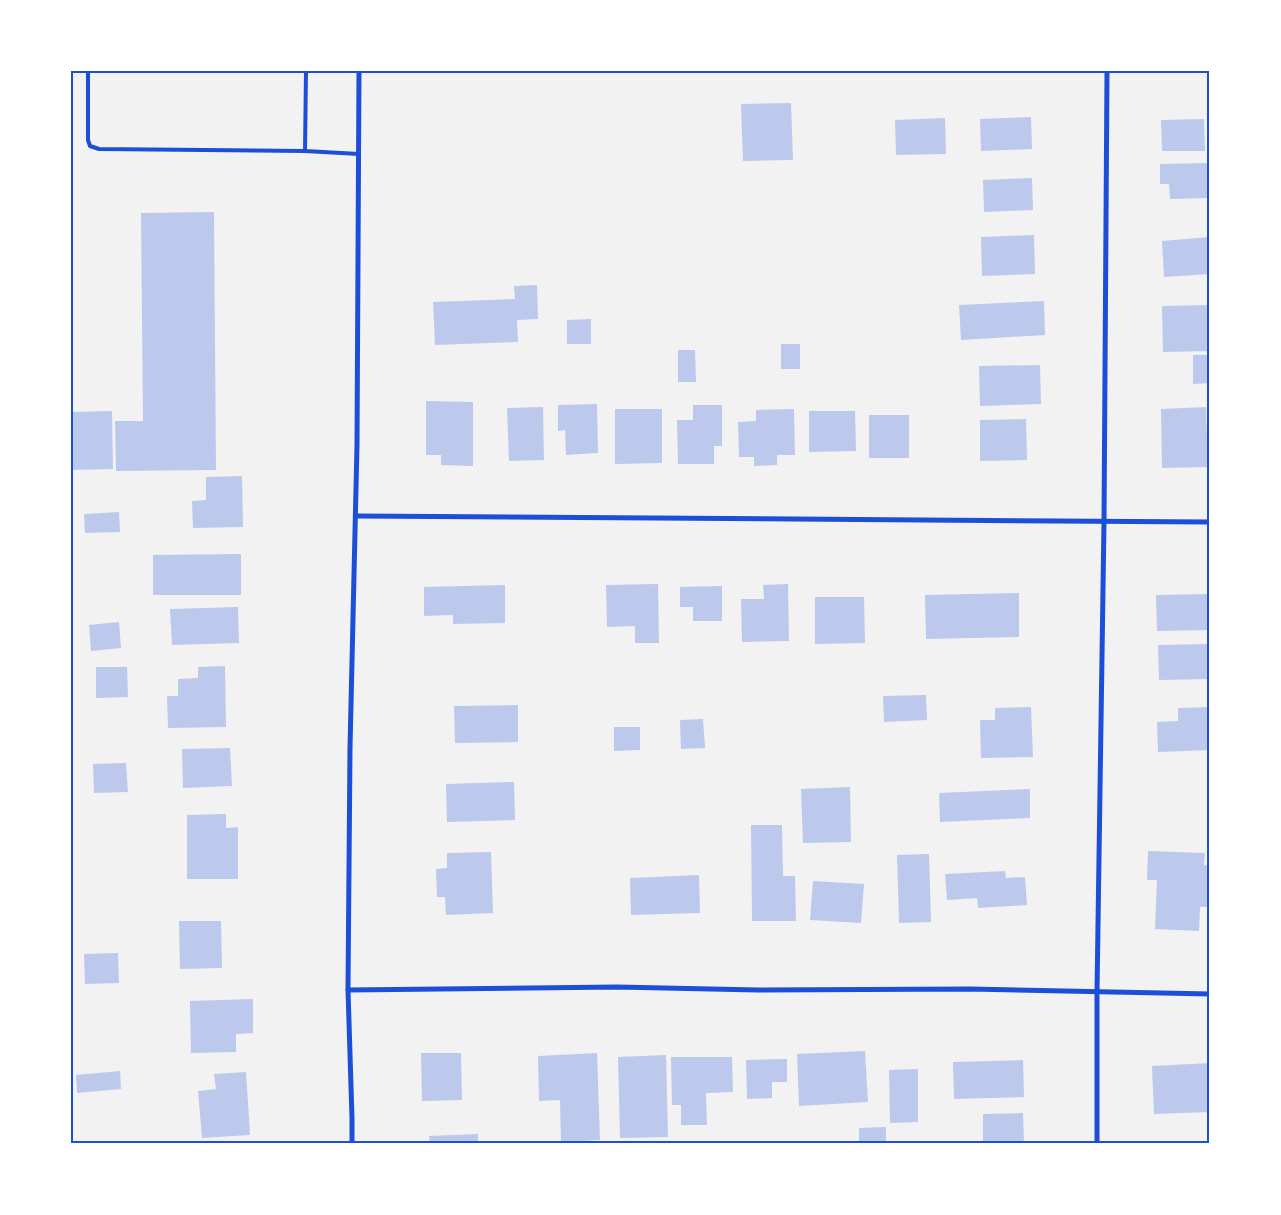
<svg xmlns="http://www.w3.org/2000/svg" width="1281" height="1215" font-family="Poppins,sans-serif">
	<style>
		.building { fill: #bdc9ec }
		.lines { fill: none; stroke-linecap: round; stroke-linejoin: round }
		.service { stroke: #1d4ed8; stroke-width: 4 }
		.minor { stroke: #1d4ed8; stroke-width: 5 }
		.neatline { fill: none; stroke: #1d4ed8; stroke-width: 2 }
	</style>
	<rect width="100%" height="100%" fill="#f2f2f2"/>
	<!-- building -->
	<g class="building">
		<path d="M791 103 793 160 743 161 741 104Z"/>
		<path d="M1031 117 1032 149 981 151 980 119Z"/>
		<path d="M945 118 946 154 896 155 895 120Z"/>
		<path d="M1204 119 1205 151H1162L1161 120Z"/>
		<path d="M1210 163V198L1170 199 1169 184H1160V164Z"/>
		<path d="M1032 178 1033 210 984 212 983 180Z"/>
		<path d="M214 212 216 470 116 471 115 421H143L141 213Z"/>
		<path d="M1034 235 1035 274 982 276 981 237Z"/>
		<path d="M1210 237V274L1164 277 1162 241Z"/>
		<path d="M537 285 538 319 517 320 518 342 435 345 433 302 515 299 514 286Z"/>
		<path d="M1044 301 1045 335 961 340 959 305Z"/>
		<path d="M1210 305V351L1163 352 1162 306Z"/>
		<path d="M591 319V344H567V320Z"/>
		<rect x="781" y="344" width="19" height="25"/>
		<path d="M678 350H695L696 382H678Z"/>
		<path d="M1193 355H1210V383L1193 384Z"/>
		<path d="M1040 365 1041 404 980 406 979 366Z"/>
		<path d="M426 401 473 402V466L441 465V455H426Z"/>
		<path d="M597 404 598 453 566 455 565 430 558 431V405Z"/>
		<path d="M693 405H722V446H714V464H678L677 420H693Z"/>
		<path d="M543 407 544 460 509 461 507 408Z"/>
		<path d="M1206 407 1208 467 1162 468 1161 409Z"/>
		<path d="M615 409H662V463L615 464Z"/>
		<path d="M794 409 795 455H777V465L754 466V457H739L738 422 756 421V410Z"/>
		<path d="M112 411 113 469 71 470V412Z"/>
		<path d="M809 411H855L856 451 809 452Z"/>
		<rect x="869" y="415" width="40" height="43"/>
		<path d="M1026 419 1027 460 980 461V420Z"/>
		<path d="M242 476 243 527 193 528 192 501 206 500V477Z"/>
		<path d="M119 512 120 532 85 533 84 514Z"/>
		<path d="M241 554V595H153V555Z"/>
		<path d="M658 584 659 643H635V626L607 627 606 585Z"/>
		<path d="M788 584 789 641 742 642 741 599H764L763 585Z"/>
		<path d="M505 585V623L453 624V615L424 616V587Z"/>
		<path d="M722 586V621H693V607H680V587Z"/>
		<path d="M1019 593V637L926 639 925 595Z"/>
		<path d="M1210 594V630L1157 631 1156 595Z"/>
		<path d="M815 597H864L865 643 815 644Z"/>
		<path d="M238 607 239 643 172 645 170 609Z"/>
		<path d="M119 622 121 648 91 651 89 625Z"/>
		<path d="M1210 644V679L1159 680 1158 645Z"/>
		<path d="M225 666 226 727 168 728 167 696H178V679L198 678V667Z"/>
		<path d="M96 667H127L128 697 96 698Z"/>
		<path d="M926 695 927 720 884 722 883 696Z"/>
		<path d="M518 705V742L455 743 454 706Z"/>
		<path d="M1031 707 1033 757 981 758 980 720H995V708Z"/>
		<path d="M1210 707V750L1158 752 1157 722 1178 721V708Z"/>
		<path d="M703 719 705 748 681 749 680 720Z"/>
		<path d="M614 727H640V750L614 751Z"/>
		<path d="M230 748 232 786 183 788 182 749Z"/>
		<path d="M126 763 128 792 94 793 93 764Z"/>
		<path d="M514 782 515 820 447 822 446 784Z"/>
		<path d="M850 787 851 842 803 843 801 789Z"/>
		<path d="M1030 789V818L940 822 939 793Z"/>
		<path d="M226 814V828L238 827V879H187V815Z"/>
		<path d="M751 825H782L783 876H795L796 921H752Z"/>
		<path d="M1148 851 1205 853 1204 865 1210 866V907H1200L1199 931 1155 929 1157 880H1147Z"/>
		<path d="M491 852 493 913 446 915 445 897H437L436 869 447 868V853Z"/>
		<path d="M929 854 931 922 899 923 897 855Z"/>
		<path d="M1005 871 1006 878 1025 877 1027 905 978 908 977 898 947 900 945 874Z"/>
		<path d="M699 875 700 913 631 915 630 878Z"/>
		<path d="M813 881 864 884 861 923 810 920Z"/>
		<path d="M179 921H221L222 968 180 969Z"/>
		<path d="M118 953 119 983 85 984 84 954Z"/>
		<path d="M253 999V1033L236 1034V1052L191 1053 190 1001Z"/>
		<path d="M865 1051 868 1102 799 1106 797 1054Z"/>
		<path d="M421 1053H461L462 1100 422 1101Z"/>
		<path d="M597 1053 600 1140 561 1142 560 1100 539 1101 538 1056Z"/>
		<path d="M666 1055 668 1137 620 1138 618 1057Z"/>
		<path d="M671 1057H732L733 1092 706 1093 707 1125H681V1105H672Z"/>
		<path d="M787 1059V1082H772V1098L747 1099 746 1060Z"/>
		<path d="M1023 1060 1024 1097 954 1099 953 1062Z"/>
		<path d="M1210 1063V1112L1154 1114 1152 1066Z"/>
		<path d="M918 1069V1122L890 1123 889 1070Z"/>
		<path d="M120 1071 121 1089 77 1093 76 1075Z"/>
		<path d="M246 1072 250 1135 202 1138 198 1091 216 1089 214 1074Z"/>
		<path d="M1023 1113 1024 1144H983V1114Z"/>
		<path d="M886 1127V1144H859V1128Z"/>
		<path d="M478 1134V1144H430L429 1136Z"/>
		<rect x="1189" y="1142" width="21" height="2"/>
	</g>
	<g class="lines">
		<!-- service -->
		<g class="service">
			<path d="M88 71V140L90 146 99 149 305 151"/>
			<path d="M306 71 305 151 359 154"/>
		</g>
		<!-- minor -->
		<g class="minor">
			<path d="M356 516 1210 522"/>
			<path d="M348 990 617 987 758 990 970 989 1210 994"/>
			<path d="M352 1144V1118L348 990 350 748 357 445 359 71"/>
			<path d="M1097 1144V992L1104 522 1107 71"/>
		</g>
	</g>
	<!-- border -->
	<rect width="1281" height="1215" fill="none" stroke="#ffffff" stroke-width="145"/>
	<rect x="72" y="72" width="1136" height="1070" class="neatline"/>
</svg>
